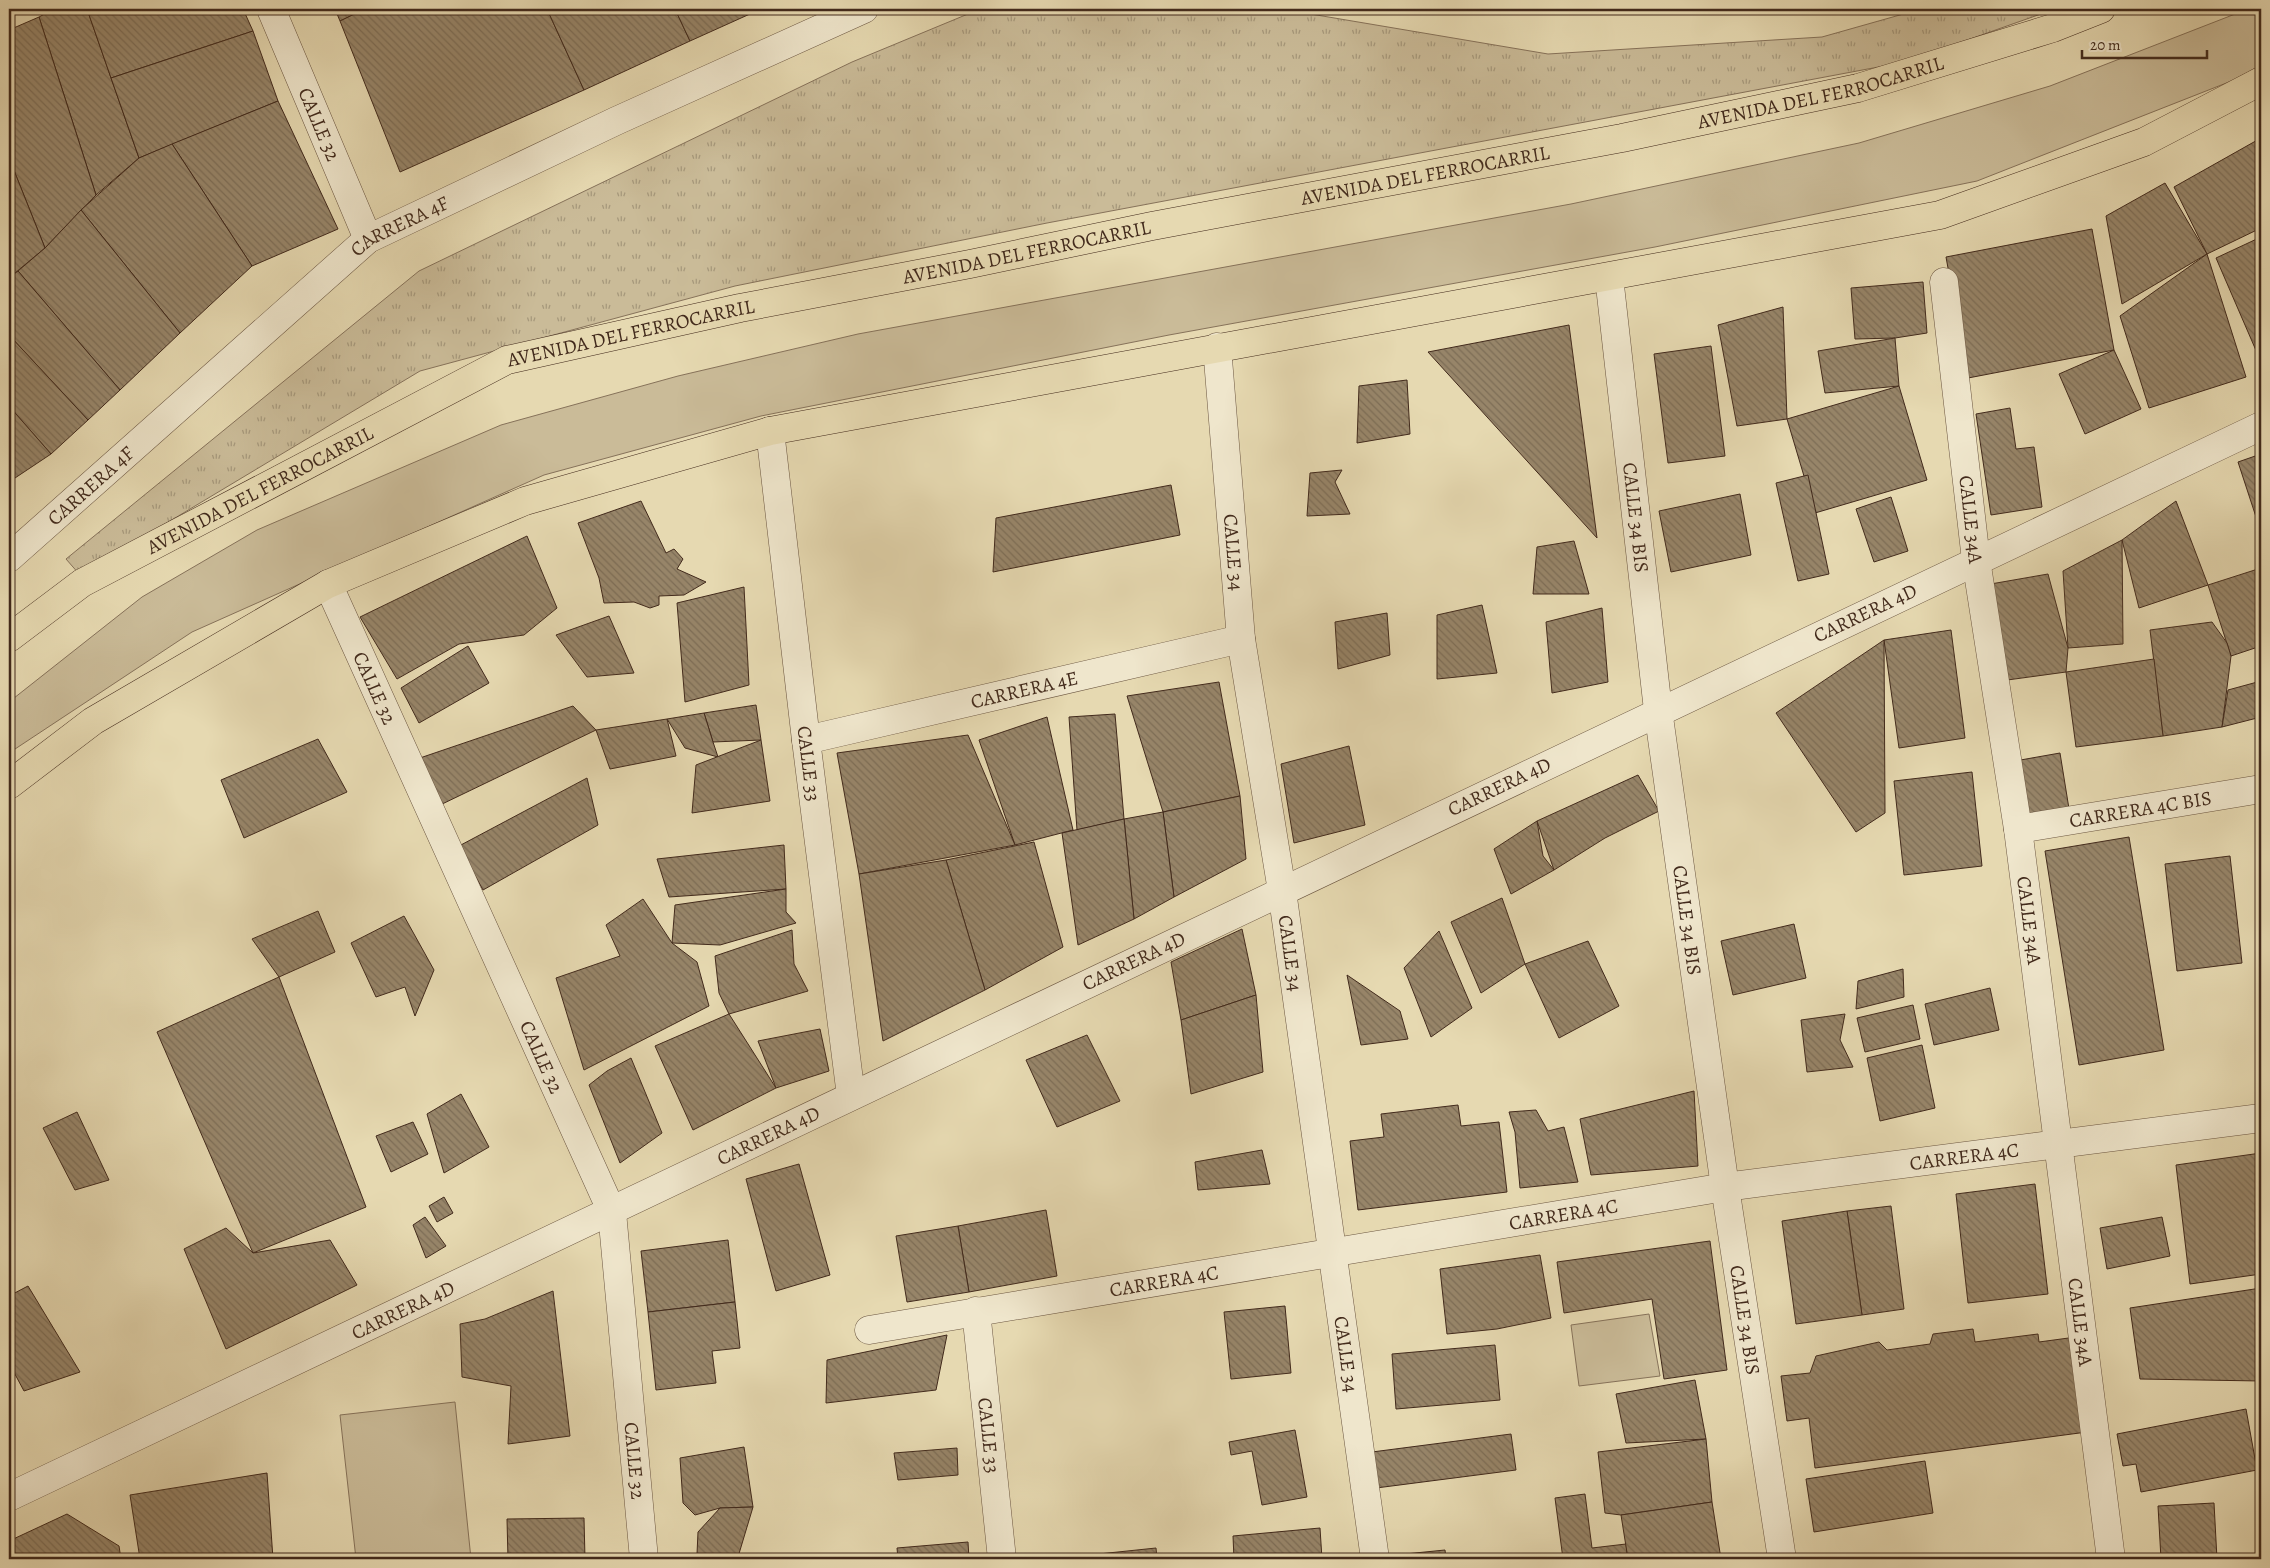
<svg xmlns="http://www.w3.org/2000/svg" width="2270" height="1568" font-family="Alegreya,serif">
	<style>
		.green { fill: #cabb98; stroke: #86725a }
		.park { fill: url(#park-tufts); stroke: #86725a }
		.building { fill: url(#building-back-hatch); stroke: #422a1c }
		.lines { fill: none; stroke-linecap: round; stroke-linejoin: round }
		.minor-casing { stroke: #6b5641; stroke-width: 29 }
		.primary-casing { stroke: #422a1c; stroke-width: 29 }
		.minor { stroke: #efe6cc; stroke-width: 28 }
		.primary { stroke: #e6d9b1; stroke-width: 28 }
		.labels { text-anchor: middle; stroke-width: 4; stroke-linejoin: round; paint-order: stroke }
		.street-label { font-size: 20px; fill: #422a1c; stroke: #efe6cc }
	</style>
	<defs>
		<pattern id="park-tufts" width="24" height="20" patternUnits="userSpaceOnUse" patternTransform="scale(1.25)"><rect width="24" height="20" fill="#cabb98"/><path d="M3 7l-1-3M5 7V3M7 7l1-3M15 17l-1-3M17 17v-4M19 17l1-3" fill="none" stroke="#a6987b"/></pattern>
		<pattern id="building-back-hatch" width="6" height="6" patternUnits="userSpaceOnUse" patternTransform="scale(1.25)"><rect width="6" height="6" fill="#978569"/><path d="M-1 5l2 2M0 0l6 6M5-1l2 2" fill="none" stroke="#7d6d56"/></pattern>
	</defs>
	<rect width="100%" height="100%" fill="#e6d9b1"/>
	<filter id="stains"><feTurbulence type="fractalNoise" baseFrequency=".004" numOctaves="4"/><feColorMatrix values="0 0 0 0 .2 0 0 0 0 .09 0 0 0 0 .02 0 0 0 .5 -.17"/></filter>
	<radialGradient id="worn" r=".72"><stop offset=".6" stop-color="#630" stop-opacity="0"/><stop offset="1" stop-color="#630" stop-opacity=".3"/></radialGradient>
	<!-- green -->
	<g class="green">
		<path d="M2248 9H2261V65L2234 80 1977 181 1655 247 1169 335 761 416 544 475 192 632 9 753V702L142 597 257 530 501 425 678 376 858 334 1571 204 1859 143 2050 86Z"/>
		<path d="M1649 1314 1660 1376 1579 1386 1571 1325Z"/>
		<path d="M455 1402 471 1559H356L340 1415Z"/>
	</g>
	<!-- park -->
	<path class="park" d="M980 9H1281L1548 54 1822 37 1921 9H2055L1905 62 1047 223 735 286 420 371 80 575 66 559 419 271 852 62Z"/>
	<!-- building -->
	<g class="building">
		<path d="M54 9H87L139 158 96 195 39 17Z"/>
		<path d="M87 9H243L253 31 111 78Z"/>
		<path d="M335 9H365L340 21Z"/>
		<path d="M365 9H547L584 90 400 172 340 21Z"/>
		<path d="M547 9H675L690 41 584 90Z"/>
		<path d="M675 9H761L690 41Z"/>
		<path d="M39 17 96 195 45 248 9 158V30Z"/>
		<path d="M253 31 278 101 139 158 111 78Z"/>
		<path d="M278 101 338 229 252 266 172 144Z"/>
		<path d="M2261 138V228L2207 254 2174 187Z"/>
		<path d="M172 144 252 266 180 333 81 210 139 158Z"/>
		<path d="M9 158 45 248 9 278Z"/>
		<path d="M2165 183 2207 254 2122 304 2106 216Z"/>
		<path d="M81 210 180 333 120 390 18 271 45 248Z"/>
		<path d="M2092 229 2114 350 1968 378 1946 257Z"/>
		<path d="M2261 237V362L2216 258Z"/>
		<path d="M2207 254 2246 377 2149 408 2120 316Z"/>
		<path d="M18 271 120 390 88 420 9 335V278Z"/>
		<path d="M1923 282 1927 333 1895 338 1855 339 1851 288Z"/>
		<path d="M1783 307 1787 419 1737 426 1718 325Z"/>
		<path d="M1569 325 1597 538 1428 352Z"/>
		<path d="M9 335 88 420 51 454 9 406Z"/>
		<path d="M1895 338 1899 386 1825 393 1818 351Z"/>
		<path d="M1711 346 1725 456 1668 463 1654 354Z"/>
		<path d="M2114 350 2141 409 2085 434 2059 374Z"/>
		<path d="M1407 380 1410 434 1357 443 1359 386Z"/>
		<path d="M1899 386 1927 480 1815 513 1787 419Z"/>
		<path d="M9 406 51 454 9 482Z"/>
		<path d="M2010 408 2016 449 2034 447 2042 507 1991 515 1976 414Z"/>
		<path d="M2261 454V522L2258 523 2238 462Z"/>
		<path d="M1342 470 1335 482 1350 514 1307 516 1310 473Z"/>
		<path d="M1808 475 1829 574 1798 581 1776 483Z"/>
		<path d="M1171 485 1180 535 993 572 996 518Z"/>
		<path d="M1740 494 1751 555 1671 572 1659 511Z"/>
		<path d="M1891 497 1908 551 1874 562 1856 509Z"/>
		<path d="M641 501 666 553 674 549 683 559 677 569 706 582 684 595 659 596V605L650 608 634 602 604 603 599 578 578 523Z"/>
		<path d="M2176 501 2208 585 2139 608 2122 540Z"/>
		<path d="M527 536 557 608 524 635 459 644 397 679 360 617Z"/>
		<path d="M2122 540 2123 644 2068 648 2063 571Z"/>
		<path d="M1574 541 1589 594H1533L1537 547Z"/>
		<path d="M2261 568V646L2231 656 2208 585Z"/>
		<path d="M2048 574 2068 648 2066 672 2000 681 1985 585Z"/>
		<path d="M744 587 749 685 685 702 677 603Z"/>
		<path d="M1482 605 1497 673 1437 679V615Z"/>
		<path d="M1602 608 1608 682 1552 693 1546 622Z"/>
		<path d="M1387 613 1390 655 1338 669 1335 622Z"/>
		<path d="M609 616 634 673 587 677 556 635Z"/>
		<path d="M2212 622 2227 643 2231 656 2222 727 2163 736 2150 630Z"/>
		<path d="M1951 630 1965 738 1899 748 1884 640Z"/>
		<path d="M1884 640 1885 813 1856 832 1776 713Z"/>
		<path d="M468 646 489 683 419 723 401 688Z"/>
		<path d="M2154 659 2163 736 2076 747 2066 672Z"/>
		<path d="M2261 681V717L2222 727 2228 690Z"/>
		<path d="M1219 682 1240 796 1163 812 1127 696Z"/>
		<path d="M756 705 761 740 713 742 704 713Z"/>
		<path d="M573 706 596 730 438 806 414 760Z"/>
		<path d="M704 713 713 742 718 757 685 748 667 719Z"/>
		<path d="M1115 714 1124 819 1077 830 1069 717Z"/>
		<path d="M1047 717 1073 830 1015 845 979 740Z"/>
		<path d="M667 719 676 756 610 769 596 730Z"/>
		<path d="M968 735 1015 845 859 874 837 753Z"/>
		<path d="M318 739 347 792 244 838 221 780Z"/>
		<path d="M761 740 770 801 692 813 696 765Z"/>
		<path d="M1349 746 1365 825 1294 843 1281 764Z"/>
		<path d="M2060 753 2070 815 2025 823 2015 761Z"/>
		<path d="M1972 772 1982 866 1904 875 1894 781Z"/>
		<path d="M1638 775 1659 811 1605 838 1554 870 1537 821Z"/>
		<path d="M587 778 598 825 483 890 459 846Z"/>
		<path d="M1240 796 1246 859 1174 897 1163 812Z"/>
		<path d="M1163 812 1174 897 1134 919 1124 819Z"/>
		<path d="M1124 819 1134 919 1078 945 1062 833Z"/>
		<path d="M1537 821 1543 856 1554 870 1511 894 1494 849Z"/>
		<path d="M2129 837 2164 1050 2079 1065 2045 851Z"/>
		<path d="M1034 842 1063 947 985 990 946 860Z"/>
		<path d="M784 845 786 889 669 897 657 859Z"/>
		<path d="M2230 856 2242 963 2177 971 2165 864Z"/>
		<path d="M946 860 985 990 883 1041 859 874Z"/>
		<path d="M786 889V912L796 923 720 945 672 943 675 905Z"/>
		<path d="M1502 898 1525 964 1481 993 1451 922Z"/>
		<path d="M643 899 672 943 697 962 709 1006 584 1070 556 978 620 956 606 925Z"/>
		<path d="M318 911 335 952 279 977 252 939Z"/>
		<path d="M404 916 434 970 415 1016 405 987 376 997 351 943Z"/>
		<path d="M1794 924 1806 978 1733 995 1721 941Z"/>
		<path d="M1242 929 1256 995 1181 1020 1171 962Z"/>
		<path d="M792 930 794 964 808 991 729 1014 719 993 715 956Z"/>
		<path d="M1439 931 1472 1008 1431 1037 1404 968Z"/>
		<path d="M1588 941 1619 1006 1559 1038 1525 964Z"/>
		<path d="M1903 969 1904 997 1856 1009 1858 981Z"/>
		<path d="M1347 975 1400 1011 1408 1039 1361 1045Z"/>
		<path d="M279 977 366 1207 253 1253 157 1032Z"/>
		<path d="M1990 988 1999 1030 1934 1045 1925 1004Z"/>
		<path d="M1256 995 1263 1072 1191 1094 1181 1020Z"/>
		<path d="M1913 1005 1920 1039 1865 1052 1857 1018Z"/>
		<path d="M729 1014 776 1088 693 1130 655 1046Z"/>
		<path d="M1845 1014 1840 1040 1853 1067 1807 1072 1801 1020Z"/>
		<path d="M820 1029 829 1071 776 1088 758 1041Z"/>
		<path d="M1087 1035 1120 1101 1057 1127 1026 1060Z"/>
		<path d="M1922 1045 1935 1108 1880 1121 1867 1058Z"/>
		<path d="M631 1058 662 1133 620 1163 589 1085 607 1071Z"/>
		<path d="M1694 1091 1698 1166 1591 1175 1580 1119Z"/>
		<path d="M461 1094 489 1147 444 1173 427 1114Z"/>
		<path d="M1458 1105 1461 1126 1499 1122 1507 1192 1358 1210 1350 1141 1384 1137 1381 1114Z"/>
		<path d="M1536 1110 1548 1131 1564 1127 1578 1182 1520 1188 1515 1132 1509 1112Z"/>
		<path d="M77 1112 109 1180 75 1190 43 1128Z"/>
		<path d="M413 1122 428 1154 391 1172 376 1136Z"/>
		<path d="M1262 1150 1270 1184 1198 1190 1195 1162Z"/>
		<path d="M2261 1153V1274L2190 1284 2176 1165Z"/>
		<path d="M799 1164 830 1275 776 1291 746 1179Z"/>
		<path d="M2035 1184 2048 1294 1968 1303 1956 1194Z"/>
		<path d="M444 1197 453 1213 437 1222 429 1206Z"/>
		<path d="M1891 1206 1904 1309 1862 1315 1847 1211Z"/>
		<path d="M1046 1210 1057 1276 969 1292 958 1226Z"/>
		<path d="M1847 1211 1862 1315 1796 1324 1782 1221Z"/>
		<path d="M425 1217 446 1246 426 1258 413 1225Z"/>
		<path d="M2162 1217 2170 1256 2107 1269 2100 1228Z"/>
		<path d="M958 1226 969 1292 907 1302 896 1236Z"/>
		<path d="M226 1228 253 1253 330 1240 357 1285 226 1349 184 1249Z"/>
		<path d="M728 1240 735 1302 648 1312 641 1251Z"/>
		<path d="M1710 1241 1727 1370 1664 1379 1652 1299 1564 1313 1557 1262Z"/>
		<path d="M1540 1255 1551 1318 1497 1329 1447 1334 1440 1269Z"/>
		<path d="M28 1286 80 1372 24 1391 9 1363V1296Z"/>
		<path d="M2261 1288V1381L2140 1379 2130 1308Z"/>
		<path d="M553 1291 570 1436 508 1444 511 1386 462 1377 460 1324 485 1319Z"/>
		<path d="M735 1302 740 1348 712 1351 716 1383 656 1390 648 1312Z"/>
		<path d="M1285 1306 1291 1373 1231 1379 1224 1312Z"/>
		<path d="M1973 1329 1975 1342 2038 1334 2039 1342 2076 1337 2087 1432 1815 1468 1809 1418 1787 1421 1781 1376 1810 1373 1816 1356 1879 1342 1887 1350 1930 1344 1933 1334Z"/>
		<path d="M947 1335 936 1390 826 1403 827 1360Z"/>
		<path d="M1495 1345 1500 1400 1396 1409 1392 1354Z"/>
		<path d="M1695 1380 1706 1439 1626 1443 1616 1394Z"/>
		<path d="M2246 1409 2257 1470 2141 1492 2136 1464 2123 1466 2117 1434Z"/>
		<path d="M1295 1430 1307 1497 1262 1505 1252 1451 1231 1455 1229 1442Z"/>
		<path d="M1511 1434 1516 1470 1376 1488 1372 1452Z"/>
		<path d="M1706 1439 1712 1502 1621 1515 1605 1513 1598 1452Z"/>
		<path d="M744 1447 753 1507 720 1508 695 1515 683 1503 680 1458Z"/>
		<path d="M957 1448 958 1475 898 1480 894 1453Z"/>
		<path d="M1925 1461 1933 1513 1814 1532 1806 1479Z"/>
		<path d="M267 1473 273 1559H140L130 1495Z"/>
		<path d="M1585 1494 1592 1548 1626 1544 1628 1559H1563L1555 1498Z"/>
		<path d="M1712 1502 1721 1559H1628L1621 1515Z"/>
		<path d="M2214 1503 2217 1559H2161L2158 1506Z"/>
		<path d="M753 1507 738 1557 697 1554 698 1532 720 1508Z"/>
		<path d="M67 1514 119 1546 121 1559H9V1541Z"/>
		<path d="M584 1518 585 1559H508L507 1519Z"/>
		<path d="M1320 1528 1322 1559H1234L1233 1536Z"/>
		<path d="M968 1542 969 1559H898L897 1548Z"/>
		<path d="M1156 1548 1157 1559H1090L1089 1555Z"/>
		<path d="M1445 1550 1446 1559H1395V1555Z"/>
	</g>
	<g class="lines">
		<!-- minor casing -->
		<g class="minor-casing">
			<g id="minor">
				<path id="s1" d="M271 9 368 239"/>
				<path id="s2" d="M1609 277 1658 710 1725 1187 1782 1559"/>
				<path id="s3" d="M1944 282 1976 560 2018 829 2111 1559"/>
				<path id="s4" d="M1217 347 1241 639 1282 891 1375 1559"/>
				<path id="s5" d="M770 431 806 740 851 1096"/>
				<path id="s6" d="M9 558 368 239 616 121 864 9"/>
				<path id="s7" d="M328 584 612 1212 644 1559"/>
				<path id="s8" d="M806 740 1241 639"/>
				<path id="s9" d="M2018 829 2261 789"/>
				<path id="s10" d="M976 1311 1002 1559"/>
				<path id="s11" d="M869 1330 1725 1187 2261 1118"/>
				<path id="s12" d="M9 1497C760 1141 1508 779 2261 426"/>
			</g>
		</g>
		<!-- primary casing -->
		<g class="primary-casing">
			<g id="primary">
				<path id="s13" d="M9 638 82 583 507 360 740 308 970 264 1152 226 1622 138 1858 88 2053 28 2101 9"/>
				<path d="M9 785 93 721 328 584 525 501 770 431 1940 215 2144 142 2261 81"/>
			</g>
		</g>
		<!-- minor -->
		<use href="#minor" class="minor"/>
		<!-- primary -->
		<use href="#primary" class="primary"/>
	</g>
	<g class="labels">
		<!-- street labels -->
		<g class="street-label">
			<text dy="7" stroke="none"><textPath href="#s13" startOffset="1912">AVENIDA DEL FERROCARRIL</textPath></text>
			<text dy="7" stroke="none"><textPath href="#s1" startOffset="125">CALLE 32</textPath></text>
			<text dy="7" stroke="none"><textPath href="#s13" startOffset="1508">AVENIDA DEL FERROCARRIL</textPath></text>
			<text dy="7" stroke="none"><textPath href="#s6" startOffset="514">CARRERA 4F</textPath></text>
			<text dy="7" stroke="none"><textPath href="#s13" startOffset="1102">AVENIDA DEL FERROCARRIL</textPath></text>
			<text dy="7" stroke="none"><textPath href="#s13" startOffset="698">AVENIDA DEL FERROCARRIL</textPath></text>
			<text dy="7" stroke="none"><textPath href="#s6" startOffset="109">CARRERA 4F</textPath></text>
			<text dy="7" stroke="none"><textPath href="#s13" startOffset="292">AVENIDA DEL FERROCARRIL</textPath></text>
			<text dy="7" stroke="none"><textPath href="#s2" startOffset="242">CALLE 34 BIS</textPath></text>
			<text dy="7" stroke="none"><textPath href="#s3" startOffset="239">CALLE 34A</textPath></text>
			<text dy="7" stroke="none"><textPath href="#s4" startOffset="206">CALLE 34</textPath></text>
			<text dy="7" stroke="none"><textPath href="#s12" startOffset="2056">CARRERA 4D</textPath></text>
			<text dy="7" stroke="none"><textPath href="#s7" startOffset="114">CALLE 32</textPath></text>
			<text dy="7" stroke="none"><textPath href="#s8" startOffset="224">CARRERA 4E</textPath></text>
			<text dy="7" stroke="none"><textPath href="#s5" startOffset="335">CALLE 33</textPath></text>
			<text dy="7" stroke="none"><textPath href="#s12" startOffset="1651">CARRERA 4D</textPath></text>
			<text dy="7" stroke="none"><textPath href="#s9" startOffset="124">CARRERA 4C BIS</textPath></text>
			<text dy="7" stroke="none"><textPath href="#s2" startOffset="648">CALLE 34 BIS</textPath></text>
			<text dy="7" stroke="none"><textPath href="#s3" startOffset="644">CALLE 34A</textPath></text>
			<text dy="7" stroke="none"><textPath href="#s4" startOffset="611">CALLE 34</textPath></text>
			<text dy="7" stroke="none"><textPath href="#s12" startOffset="1246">CARRERA 4D</textPath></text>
			<text dy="7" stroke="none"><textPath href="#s7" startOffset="519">CALLE 32</textPath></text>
			<text dy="7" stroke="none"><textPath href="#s12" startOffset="841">CARRERA 4D</textPath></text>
			<text dy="7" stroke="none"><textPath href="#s11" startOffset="1109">CARRERA 4C</textPath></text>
			<text dy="7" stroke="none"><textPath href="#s11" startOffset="704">CARRERA 4C</textPath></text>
			<text dy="7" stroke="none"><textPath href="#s11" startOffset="299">CARRERA 4C</textPath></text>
			<text dy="7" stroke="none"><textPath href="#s12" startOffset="436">CARRERA 4D</textPath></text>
			<text dy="7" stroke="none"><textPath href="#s2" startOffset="1052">CALLE 34 BIS</textPath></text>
			<text dy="7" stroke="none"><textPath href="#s3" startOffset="1049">CALLE 34A</textPath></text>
			<text dy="7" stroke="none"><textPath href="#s4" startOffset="1016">CALLE 34</textPath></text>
			<text dy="7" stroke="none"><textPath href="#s10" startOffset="125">CALLE 33</textPath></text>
			<text dy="7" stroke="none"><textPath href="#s7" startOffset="939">CALLE 32</textPath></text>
		</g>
	</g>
	<!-- margin -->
	<rect width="2270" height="1568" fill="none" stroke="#e6d9b1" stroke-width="30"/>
	<rect x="10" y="10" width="2250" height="1548" fill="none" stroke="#422a1c" stroke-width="2.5"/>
	<rect x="15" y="15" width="2240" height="1538" fill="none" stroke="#422a1c"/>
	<!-- scale -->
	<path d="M2082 50v8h125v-8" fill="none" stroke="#422a1c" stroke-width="2.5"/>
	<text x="2090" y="50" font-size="15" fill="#422a1c" stroke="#efe6cc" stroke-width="4" paint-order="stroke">20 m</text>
	<rect width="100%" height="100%" filter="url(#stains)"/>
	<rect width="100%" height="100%" fill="url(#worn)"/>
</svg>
